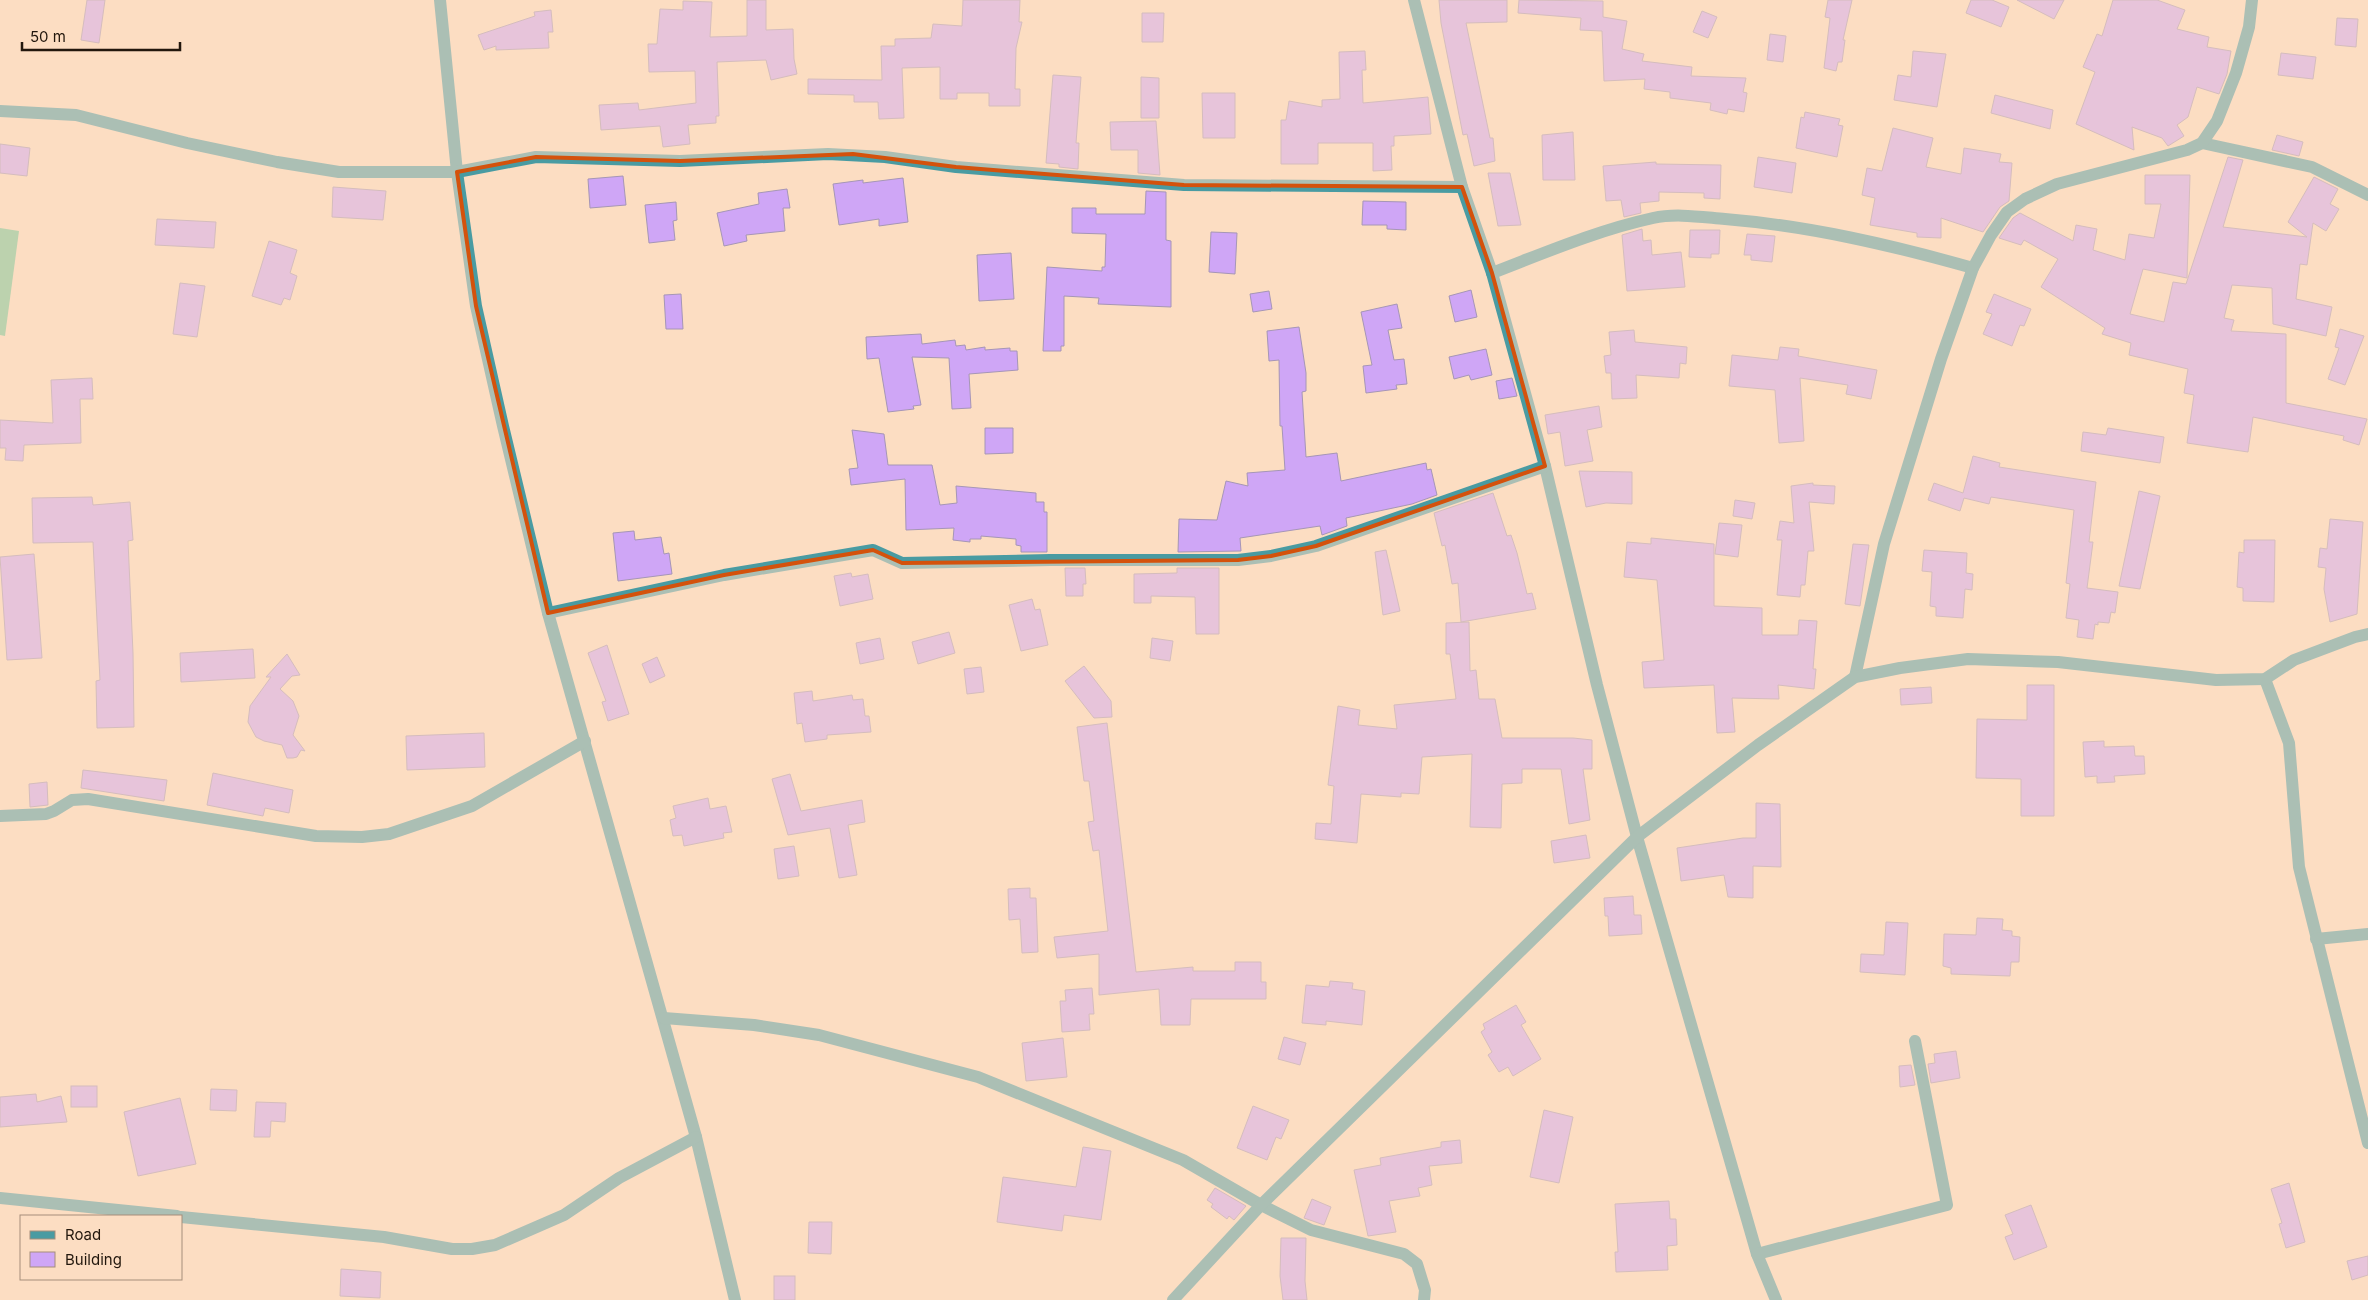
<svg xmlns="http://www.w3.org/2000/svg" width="2368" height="1300" font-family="Inter,sans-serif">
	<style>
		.green { fill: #70c696 }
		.building { fill: #cfa6f6; stroke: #a696b6 }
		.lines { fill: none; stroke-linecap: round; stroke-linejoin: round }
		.minor { stroke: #499ba2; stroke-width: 12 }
		.marked { fill: none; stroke: #d4520c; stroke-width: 4; stroke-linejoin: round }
	</style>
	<rect width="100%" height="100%" fill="#fcddc2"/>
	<!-- green -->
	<path class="green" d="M0 228 19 231 5 336 0 335Z"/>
	<!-- building -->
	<g class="building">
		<path d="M87 0H105L99 43 81 40Z"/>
		<path d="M747 0H766V30L793 29 794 59 797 74 771 80 766 60 717 62 719 116H716V123L688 125 690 144 663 147 660 126 601 130 599 105 638 103 639 110 696 103 695 71 649 72 648 44H657L660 9 683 10V1L712 2 710 37 747 36Z"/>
		<path d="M963 0H1020L1019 22H1022L1016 48 1015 89H1020V106H989V93H957V99H940V67L902 68 904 118 879 119 878 102H854V95L808 94V79L882 80 881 46H895V39L931 38 933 24 962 26Z"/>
		<path d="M1439 0H1507V22L1466 23 1490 138H1493L1495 161 1474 166 1467 134 1463 135 1441 23Z"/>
		<path d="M1519 0 1603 1V17L1627 21 1622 49 1644 54 1642 61 1692 67 1691 76 1746 78 1743 92 1747 93 1744 112 1728 109 1727 114 1710 110 1711 103 1670 98V92L1644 89 1645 79 1604 81 1602 31 1580 30 1581 18 1518 13Z"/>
		<path d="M1828 0H1852L1843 40H1845L1842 62H1838L1836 71 1824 68 1830 18 1825 17Z"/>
		<path d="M1971 0H1992L2009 7 2001 27 1966 13Z"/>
		<path d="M2017 0H2064L2054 19Z"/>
		<path d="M2113 0H2157L2185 10 2177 29 2209 37 2207 47 2231 51 2227 74 2219 94 2197 87 2188 117 2177 125 2184 136 2168 146 2162 138 2132 127 2134 150 2076 124 2095 72 2083 67 2097 34 2102 36Z"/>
		<path d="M551 10 553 32H548L549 48 496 50V46L484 50 478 35 535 16 534 12Z"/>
		<path d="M1702 11 1717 17 1708 38 1693 32Z"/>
		<path d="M1142 13H1164L1163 42H1142Z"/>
		<path d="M2337 18 2358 19 2356 47 2335 45Z"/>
		<path d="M1770 34 1786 36 1783 62 1767 60Z"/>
		<path d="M1365 51 1366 70H1362L1363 103 1428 97 1431 134 1394 136V146H1391L1392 170 1373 171V143H1318V164H1281V120H1286L1289 101 1322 107V100L1340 99 1339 52Z"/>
		<path d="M1913 51 1946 54 1937 107 1894 100 1898 75 1911 77Z"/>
		<path d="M2281 53 2316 57 2313 79 2278 75Z"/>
		<path d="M1053 75 1081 77 1076 143H1079L1078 169 1059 167V164L1046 163Z"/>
		<path d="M1141 77 1159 78V118H1141Z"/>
		<path d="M1202 93H1235V138H1203Z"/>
		<path d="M1995 95 2053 110 2050 129 1991 113Z"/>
		<path d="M1805 112 1840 119 1838 125 1843 126 1837 157 1796 148 1801 117 1804 118Z"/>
		<path d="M1156 121 1160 175 1138 173V150H1111L1110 122Z"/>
		<path d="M1893 128 1933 138 1926 167 1961 174 1964 148 2001 154 1999 162 2012 163 2009 201 2000 207 1983 232 1941 218V238L1917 237V233L1870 225 1875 198 1862 195 1867 168 1882 171Z"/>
		<path d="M1573 132 1575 180H1543L1542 135Z"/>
		<path d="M2277 135 2303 142 2299 156 2272 150Z"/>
		<path d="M0 144 30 148 27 176 0 173Z"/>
		<path d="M1758 157 1796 163 1792 193 1754 187Z"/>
		<path d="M2228 157 2243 160 2223 227 2307 237 2288 222 2314 177 2338 189 2330 204 2339 209 2326 231 2313 223 2307 265 2300 264 2296 299 2332 307 2326 336 2273 324 2272 288 2232 285 2224 318 2234 320 2231 331 2286 334V403L2367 419 2359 445 2343 440 2344 436 2253 417 2248 452 2187 443 2194 395 2184 393 2188 369 2129 355 2131 343 2102 334 2105 328 2041 287 2058 259 2024 240 2021 245 1999 238 2013 218 2020 213 2073 241 2076 225 2097 229 2093 250 2125 260 2129 234 2154 238 2161 204H2145V175H2190L2187 278 2143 269 2130 314 2164 322 2173 282 2186 284Z"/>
		<path d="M1656 162V164L1721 165 1720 199 1704 198V193L1659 192V201L1640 203 1641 213 1624 217 1621 200 1606 201 1603 166Z"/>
		<path d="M1488 173H1510L1521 225 1498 226Z"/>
		<path d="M623 176 626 205 590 208 588 179Z"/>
		<path d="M903 178 908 222 879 226V219L839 225 833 184 863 180V183Z"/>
		<path d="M333 187 386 191 383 220 332 217Z"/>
		<path d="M787 189 790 208H783L785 231 746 235 747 241 724 246 717 213 759 204 758 193Z"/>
		<path d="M1146 191 1166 192V240L1171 241V307L1098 304 1099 298 1064 296V346H1061V351H1043L1047 267 1102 271V267H1105L1106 234 1072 233V208H1096V214H1145Z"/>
		<path d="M1363 201 1406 202V230L1387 229V225H1362Z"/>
		<path d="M676 202 677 220 673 221 675 240 649 243 645 205Z"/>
		<path d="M157 219 216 222 214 248 155 245Z"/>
		<path d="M1642 229 1643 241 1651 240 1652 255 1681 252 1685 287 1627 291 1622 235Z"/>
		<path d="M1690 230H1720L1719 254H1711V258L1689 257Z"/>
		<path d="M1211 232 1237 233 1235 274 1209 272Z"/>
		<path d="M1747 234 1775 236 1772 262 1751 260V255H1744Z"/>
		<path d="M269 241 297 250 290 273 297 276 290 300 284 298 281 305 252 296Z"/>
		<path d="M1011 253 1014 299 979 301 977 255Z"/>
		<path d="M180 283 205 286 197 337 173 334Z"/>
		<path d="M1471 290 1477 317 1455 322 1449 296Z"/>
		<path d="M1269 291 1272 309 1253 312 1250 294Z"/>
		<path d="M681 294 683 329H666L664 295Z"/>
		<path d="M1994 294 2031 309 2024 326 2020 325 2012 346 1983 334 1992 314 1986 312Z"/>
		<path d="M1397 304 1402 328 1388 330 1394 360 1404 359 1407 384 1396 385 1397 389 1366 393 1363 366 1372 365 1361 312Z"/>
		<path d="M1299 327 1306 373V391L1302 392 1306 457 1337 453 1341 481 1426 463 1427 470 1431 469 1437 495 1412 504 1346 518 1347 526 1322 535 1320 526 1240 538 1241 551 1178 552 1179 519 1217 520 1226 481 1248 486 1247 473 1285 470 1282 426H1280L1279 360 1269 361 1267 331Z"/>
		<path d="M2340 329 2364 336 2345 385 2328 379 2339 348 2335 347Z"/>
		<path d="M1634 330 1635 342 1687 347 1686 364 1680 363 1679 378 1636 375 1637 398 1612 399 1611 373H1606L1604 356 1611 355 1609 332Z"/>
		<path d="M921 334 922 344 955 340 956 346 965 345 966 350 985 347V350L1010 348V351H1017L1018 370 969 374 971 408 952 409 949 358 912 357 921 405 913 406 914 409 888 412 879 358 867 359 866 337Z"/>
		<path d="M1780 347 1799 349 1798 356 1877 370 1871 399 1846 394 1848 385 1800 378 1804 441 1779 443 1775 390 1729 386 1732 355 1778 360Z"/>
		<path d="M1486 349 1492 375 1471 380 1469 375 1454 379 1449 357Z"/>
		<path d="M92 378 93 399H80L81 443 24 445 23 461 5 460 6 448H0V420L53 423 51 380Z"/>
		<path d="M1512 378 1517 396 1499 399 1496 381Z"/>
		<path d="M1599 406 1602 427 1587 430 1593 461 1565 466 1560 432 1548 434 1545 415Z"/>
		<path d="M985 428H1013V453L985 454Z"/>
		<path d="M2108 428 2164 437 2160 463 2081 451 2083 432 2106 435Z"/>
		<path d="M852 430 884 434 888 465H932L940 505 957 503 956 486 1036 493V502H1044V512H1047V552H1021V546L1016 545V539L981 536V539H970V542L953 540 954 528 906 530 905 479 851 485 849 469 858 468Z"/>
		<path d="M1973 456 2000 463 1999 467 2096 482 2089 542H2093L2087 588 2118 592 2115 613 2111 612 2109 623 2098 622V625L2095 624 2093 639 2077 637 2079 620 2066 618 2070 584 2066 583 2074 510 1991 497 1989 504 1964 498 1960 511 1928 500 1934 483 1963 493Z"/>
		<path d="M1579 471 1632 472V504L1606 503 1586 507Z"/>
		<path d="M1813 483V485L1835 486 1834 504 1809 502 1814 551H1808L1805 585H1801L1800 597 1777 595 1782 540H1777L1780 521 1794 523 1791 486Z"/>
		<path d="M2139 491 2160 496 2140 589 2119 586Z"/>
		<path d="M1493 493 1507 536 1511 535 1517 553 1527 594 1532 593 1536 609 1461 622 1458 583 1452 584 1445 545 1442 546 1434 513Z"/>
		<path d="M92 497 93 505 130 502 133 540 128 541 133 653 134 727 97 728 96 681 100 680 93 542 33 543 32 498Z"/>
		<path d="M1735 500 1755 503 1752 519 1733 516Z"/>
		<path d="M2330 519 2363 522 2357 614 2330 622 2324 589 2326 568 2318 567 2320 548 2327 549Z"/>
		<path d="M1719 523 1742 525 1738 557 1715 554Z"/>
		<path d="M634 531 635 540 661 537 664 554 669 553 672 574 618 581 613 533Z"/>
		<path d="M1651 538 1714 544V606L1762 608V635H1798L1799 620 1817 621 1813 669H1816L1814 689 1778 685 1779 699 1732 698 1735 732 1717 733 1714 685 1644 688 1642 662 1664 660 1657 580 1624 577 1627 542 1651 544Z"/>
		<path d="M2244 540H2275L2274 602 2243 601V588L2237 587 2239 552 2244 553Z"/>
		<path d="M1853 544 1869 545 1860 606 1845 604Z"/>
		<path d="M1386 550 1400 611 1383 615 1375 552Z"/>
		<path d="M1924 550 1967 553 1966 573 1973 574 1972 590 1965 589 1963 618 1936 616V607L1930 606 1932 572 1922 571Z"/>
		<path d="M34 554 42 658 7 660 0 557Z"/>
		<path d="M1065 568H1085L1086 584H1083V596H1066Z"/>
		<path d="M1177 568H1219V634H1196L1195 597 1151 596V603H1134V574L1177 573Z"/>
		<path d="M851 573 852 577 868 574 873 599 840 606 834 576Z"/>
		<path d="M1032 599 1035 610 1040 609 1048 645 1021 651 1009 605Z"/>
		<path d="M1469 622 1470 671 1476 670 1479 699H1495L1502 738H1573L1592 740V769H1583L1590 820 1569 824 1561 769H1522V783L1502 784 1501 828 1470 827 1472 754 1422 757 1419 794 1401 793V797L1361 794 1357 843 1315 839 1316 823 1331 824 1334 786 1328 785 1338 706 1360 710 1358 725 1397 729 1394 705 1456 699 1450 654H1446V623Z"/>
		<path d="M949 632 955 653 918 664 912 642Z"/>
		<path d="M880 638 884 659 860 664 856 643Z"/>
		<path d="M1152 638 1173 641 1170 661 1150 658Z"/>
		<path d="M607 645 629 714 608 721 602 702 606 701 588 653Z"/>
		<path d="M253 649 255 678 181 682 180 653Z"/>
		<path d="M287 654 300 675 292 676 280 689 293 701 299 716 293 735 305 751 301 750 297 757 293 758H287L282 745 264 741 256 737 248 722 250 706 271 677H266Z"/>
		<path d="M657 657 665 676 650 683 642 664Z"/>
		<path d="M1084 666 1111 701 1112 717 1094 718 1065 681Z"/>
		<path d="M981 667 984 692 967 694 964 669Z"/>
		<path d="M2027 685H2054V816H2021V779L1976 778 1977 719 2027 720Z"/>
		<path d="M1931 687 1932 703 1901 705 1900 689Z"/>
		<path d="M812 691 813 701 852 695 853 700 863 699 865 716H869L871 732 827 735V739L805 742 802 723 797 724 794 693Z"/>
		<path d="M1107 723 1136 972 1193 967V971H1235V962H1261V982H1266V999H1191L1190 1025H1161L1159 989 1099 995V954L1057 958 1054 937 1108 931 1099 850 1093 851 1088 822 1094 821 1089 781H1084L1077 727Z"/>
		<path d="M484 733 485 767 407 770 406 736Z"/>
		<path d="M2104 741V747L2134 746 2135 756H2144L2145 774 2114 776 2115 782 2097 783V776L2085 777 2083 742Z"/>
		<path d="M83 770 167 780 164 801 81 788Z"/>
		<path d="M213 773 293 790 289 813 265 808 263 816 207 805Z"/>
		<path d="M790 774 801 811 862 800 865 822 848 825 857 875 839 878 830 828 788 835 772 779Z"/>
		<path d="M47 782 48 805 30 807 29 784Z"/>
		<path d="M708 798 710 809 726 806 732 832 723 833 724 838 684 846 682 835 673 836 670 820 676 818 673 806Z"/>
		<path d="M1756 803 1780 804 1781 867 1753 866V898L1728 897 1724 875 1681 881 1677 848 1743 838H1756Z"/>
		<path d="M1586 835 1590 858 1554 863 1551 841Z"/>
		<path d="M794 846 799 876 778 879 774 849Z"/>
		<path d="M1030 888V898H1036L1038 952 1022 953 1020 919 1009 920 1008 889Z"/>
		<path d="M1633 896 1634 915H1641L1642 934 1609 936 1608 916H1605L1604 898Z"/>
		<path d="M1977 918 2003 919 2002 930 2012 931V936L2020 937 2019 962H2011L2010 976 1951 974V968L1943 966 1944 934 1976 935Z"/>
		<path d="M1886 922 1908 923 1905 975 1860 972 1861 954 1884 955Z"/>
		<path d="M1330 981 1353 983 1352 989 1365 991 1362 1025 1326 1021V1025L1302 1023 1306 985 1329 987Z"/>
		<path d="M1092 988 1094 1014H1089L1090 1030 1062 1032 1060 1001H1066L1065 990Z"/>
		<path d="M1516 1005 1526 1022 1521 1025 1541 1059 1513 1076 1508 1067 1499 1072 1488 1055 1492 1052 1481 1032 1485 1029 1483 1024Z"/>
		<path d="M1284 1037 1306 1043 1300 1065 1278 1059Z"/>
		<path d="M1063 1038 1067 1077 1026 1081 1022 1043Z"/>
		<path d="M1956 1051 1960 1078 1931 1083 1928 1064 1935 1063 1934 1054Z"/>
		<path d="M1911 1065 1915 1085 1900 1087 1899 1066Z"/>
		<rect x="71" y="1086" width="26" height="21"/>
		<path d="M211 1089 237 1090 236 1111 210 1110Z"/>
		<path d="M36 1094 37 1102 61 1096 67 1122 0 1127V1097Z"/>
		<path d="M180 1098 196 1164 138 1176 124 1112Z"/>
		<path d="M256 1102 286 1103 285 1122 271 1121 270 1137H254Z"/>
		<path d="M1253 1106 1289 1120 1281 1139 1276 1137 1267 1160 1237 1148Z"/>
		<path d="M1544 1110 1573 1117 1559 1183 1530 1177Z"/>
		<path d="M1460 1140 1462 1163 1429 1166 1432 1185 1418 1188 1420 1196 1389 1201 1396 1232 1368 1236 1354 1170 1381 1165 1380 1158 1441 1147V1142Z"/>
		<path d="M1083 1147 1111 1151 1101 1220 1064 1215 1062 1231 997 1222 1003 1177 1076 1187Z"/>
		<path d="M2289 1183 2305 1242 2286 1248 2279 1224 2282 1223 2271 1189Z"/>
		<path d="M1215 1188 1246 1206 1234 1220 1229 1216 1227 1219 1211 1207 1213 1204 1207 1200Z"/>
		<path d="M1312 1199 1331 1207 1324 1225 1304 1218Z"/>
		<path d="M1669 1201 1670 1219H1676L1677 1245 1667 1246 1668 1270 1616 1272 1615 1252H1618L1615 1204Z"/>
		<path d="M2031 1205 2047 1247 2014 1260 2005 1237 2013 1234 2005 1215Z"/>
		<path d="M809 1222H832L831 1254 808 1253Z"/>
		<path d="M1281 1238H1306L1305 1281 1307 1300H1283L1280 1276Z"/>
		<path d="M2368 1256V1275L2352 1280 2347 1261Z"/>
		<path d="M341 1269 381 1272 380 1298 340 1296Z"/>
		<rect x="774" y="1276" width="21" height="24"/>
	</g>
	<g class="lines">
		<!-- minor -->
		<g class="minor">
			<path d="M440 0 457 172 476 306 503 426 548 613 696 1137 735 1300"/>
			<path d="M1414 0 1462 187 1492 273 1545 466 1597 685 1637 837 1757 1254 1776 1300"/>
			<path d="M0 111 76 115 187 143 277 162 339 172H457L536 157 680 161 828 154 885 157 956 167 1184 185 1462 187"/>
			<path d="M2202 143 2312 167 2368 195"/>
			<path d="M1492 273C1544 253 1598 230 1653 218 1676 213 1701 217 1725 219 1810 226 1891 245 1973 268"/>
			<path d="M548 613 724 575 873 550 902 563 1050 560H1238L1271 556 1316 546 1545 466"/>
			<path d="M1855 677 1884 544 1941 359 1973 268 1991 235 2007 212 2025 199 2057 184 2187 150 2202 143 2217 121 2236 73 2249 27 2252 0"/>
			<path d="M2265 679 2289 743 2299 867 2368 1143"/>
			<path d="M0 816 46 814 54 811 72 800 88 799 316 836 362 837 389 834 472 806 585 741"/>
			<path d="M2316 939 2368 934"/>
			<path d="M664 1018 754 1025 819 1035 978 1077 1183 1160 1261 1205 1311 1230 1404 1254 1417 1264 1425 1290 1424 1300"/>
			<path d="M0 1198 177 1216"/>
			<path d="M181 1217 384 1237 452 1249H472L495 1245 564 1215 619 1178 696 1137"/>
			<path d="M1757 1254 1947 1205 1915 1041"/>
			<path d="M1173 1300 1261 1205 1637 837 1758 745 1855 677 1900 668 1968 659 2058 662 2216 680 2265 679 2294 660 2355 637 2368 634"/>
		</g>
	</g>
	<!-- marked area -->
	<path d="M0 0H2368V1300H0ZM853 154 956 167 1184 185 1462 187 1492 273 1545 466 1316 546 1271 556 1238 560 902 563 873 550 724 575 548 613 476 306 457 172 536 157 680 161Z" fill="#fcddc2" fill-opacity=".55" fill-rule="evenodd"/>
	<path class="marked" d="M853 154 956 167 1184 185 1462 187 1492 273 1545 466 1316 546 1271 556 1238 560 902 563 873 550 724 575 548 613 476 306 457 172 536 157 680 161Z"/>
	<!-- legend -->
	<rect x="20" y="1215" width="162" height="65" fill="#fcddc2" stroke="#a58e7a"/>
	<rect x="30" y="1231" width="25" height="8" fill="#499ba2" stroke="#a58e7a"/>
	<text x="65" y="1240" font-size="15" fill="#22170d">Road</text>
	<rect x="30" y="1252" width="25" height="15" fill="#cfa6f6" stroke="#a58e7a"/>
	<text x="65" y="1265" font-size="15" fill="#22170d">Building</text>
	<!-- scale -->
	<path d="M22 42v8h158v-8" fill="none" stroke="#22170d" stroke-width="2.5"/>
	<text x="30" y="42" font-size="15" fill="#22170d" stroke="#fcddc2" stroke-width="4" paint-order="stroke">50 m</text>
</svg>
